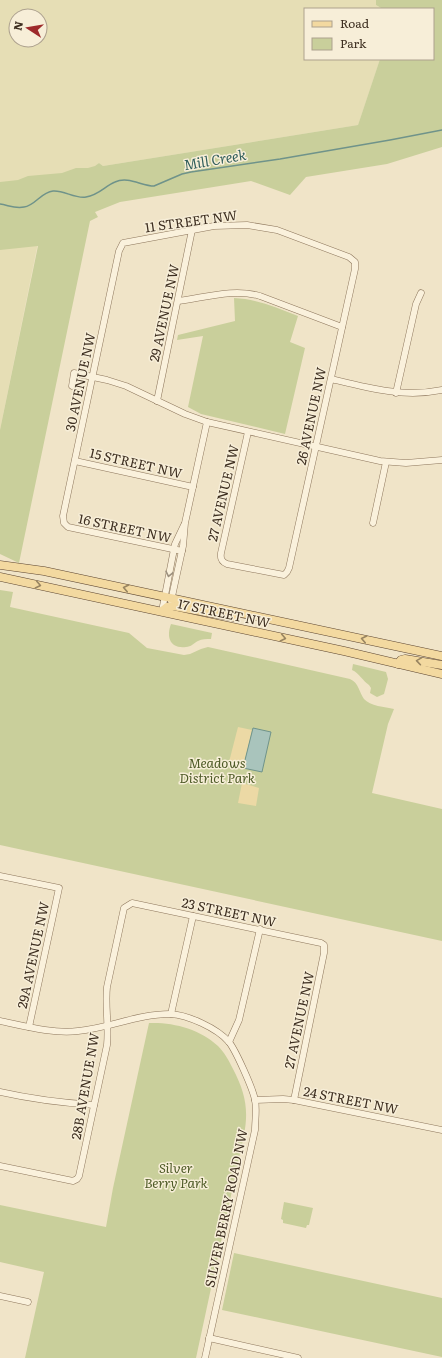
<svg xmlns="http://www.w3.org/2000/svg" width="442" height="1358" font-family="Literata,serif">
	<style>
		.farmland { fill: #e6deb5; fill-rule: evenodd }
		.green { fill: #c9cf9b }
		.sand { fill: #ecd9a5 }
		.water { fill: #a9c4bc; stroke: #6f938a }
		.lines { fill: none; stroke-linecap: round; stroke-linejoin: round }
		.stream { stroke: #6f938a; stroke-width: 1.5 }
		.minor-casing { stroke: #8d765c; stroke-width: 7 }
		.major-casing { stroke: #5b4430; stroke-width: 9 }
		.minor { stroke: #faf1dc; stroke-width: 6 }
		.major { stroke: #f3d9a0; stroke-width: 8 }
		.oneway { stroke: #9c907e }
		.oneway2 { stroke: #988460 }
		.labels { text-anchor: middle; stroke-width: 3; stroke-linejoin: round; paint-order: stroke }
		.street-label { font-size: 13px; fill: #3d2e20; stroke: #f7eed8 }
		.park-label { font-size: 13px; font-style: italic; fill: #4d5a26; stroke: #f7eed8 }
		.water-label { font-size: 14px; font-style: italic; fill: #2f5d5a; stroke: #f7eed8 }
	</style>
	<rect width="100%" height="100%" fill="#f0e4c8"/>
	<!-- farmland -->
	<path class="farmland" d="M0 0H376V5L381 8 387 9H305V59H380L358 125 103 166 99 163 45 208 0 430ZM16 16H40V40H16Z"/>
	<!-- green -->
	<g class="green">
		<path d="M376 0H442V147L387 164 306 177 290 195 251 181 120 202 95 212 98 217 90 221 19 563 0 554V430L38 246 0 250V182L18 180 28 176 62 173 76 168H88L95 166 99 163 103 166 358 125 380 59H433V9L381 8 376 5Z"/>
		<path d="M234 298C257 299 277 308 298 316L290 342 305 348 285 434 201 414 188 407 203 336 177 340 178 335 235 321Z"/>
		<path d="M0 590 13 592 10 607 129 633 147 648 184 655 190 654 201 649 208 647 350 679C359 683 359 692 364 699 370 706 385 707 394 709L388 724 372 793 442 809V941L0 845Z"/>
		<path d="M171 624 212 633 211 639C206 639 202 639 198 641 194 643 191 647 186 647 170 649 166 637 171 624Z"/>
		<path d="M353 664 386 672 388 679 384 694 377 697 370 693 371 688 369 685C363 681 359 673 352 670Z"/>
		<path d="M149 1023C173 1022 200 1029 218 1046 225 1053 229 1061 233 1069 245 1092 249 1109 244 1135L196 1358H25L44 1272 0 1262V1205L106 1227 113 1188Z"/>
		<path d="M284 1202 313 1208 309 1225H307L306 1228 283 1223V1220L281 1219Z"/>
		<path d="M234 1253 442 1298V1357L222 1310Z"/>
	</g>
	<!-- sand -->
	<g class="sand">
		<path d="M238 727 252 730 244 765 229 762Z"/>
		<path d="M242 783 259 788 256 806 238 803Z"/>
	</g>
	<!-- water -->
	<path class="water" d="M253 728 271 732 262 772 243 768Z"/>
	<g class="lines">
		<!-- stream -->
		<path class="stream" d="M0 204C8 205 15 209 24 207 35 206 41 192 53 191 64 190 75 199 86 197 99 195 105 186 115 182 128 176 142 186 154 186L182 174 191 172 280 159 390 140 442 130"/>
		<!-- minor casing -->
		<g class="minor-casing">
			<g id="minor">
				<path d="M178 301C204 298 233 288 260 296L342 327"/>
				<path d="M331 379C368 388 404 398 442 390"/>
				<path d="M72 386 74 373 107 380 126 386 185 414 207 422 380 461 406 463 442 460"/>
				<path d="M396 393 416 304 421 293"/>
				<path d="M157 401 192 230"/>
				<path d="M75 461 193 487"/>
				<path d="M373 523 386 462"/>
				<path d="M182 551 68 527 64 523 63 516 119 251 123 243 214 226 247 225 277 230 349 257 355 262V269L289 568 287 572 284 575 227 564C222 562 220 559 221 553L248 432"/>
				<path d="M171 601 183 546 185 523 207 422"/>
				<path d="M162 611 175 544 184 525"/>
				<path d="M0 876 59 888 29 1027"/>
				<path d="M171 1014 193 916"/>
				<path d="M0 1021C24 1026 53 1034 78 1031 109 1028 138 1014 170 1014 188 1015 217 1028 229 1042 236 1051 253 1089 255 1100 257 1109 255 1121 255 1130L205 1358"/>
				<path d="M229 1042 239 1020 260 929"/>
				<path d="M0 1092C31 1099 62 1103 94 1105"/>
				<path d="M255 1100 283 1099 294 1100 442 1130"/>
				<path d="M0 1166 73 1181 77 1179 79 1176 107 1045C109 1026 105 1006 107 987L124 908 132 903 321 943 324 945V953L294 1100"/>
				<path d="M0 1296 28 1302"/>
				<path d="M209 1338 298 1358"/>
			</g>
		</g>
		<!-- major casing -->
		<g class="major-casing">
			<g id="major">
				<path d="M0 565 44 571 442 656"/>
				<path d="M0 577 344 651 442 674"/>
				<path d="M162 611 167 607 173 606 234 617"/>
				<path d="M398 664 401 660 405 659 442 665"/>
			</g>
		</g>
		<!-- minor -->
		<use href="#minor" class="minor"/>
		<!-- major -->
		<use href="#major" class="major"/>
	</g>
	<!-- one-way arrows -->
	<defs><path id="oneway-chevron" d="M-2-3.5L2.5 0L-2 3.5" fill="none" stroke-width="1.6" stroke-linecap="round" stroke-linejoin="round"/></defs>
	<use class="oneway" href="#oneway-chevron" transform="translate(169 574) rotate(102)"/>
	<g class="oneway2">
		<use href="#oneway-chevron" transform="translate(38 585) rotate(12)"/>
		<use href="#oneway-chevron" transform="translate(126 588) rotate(-168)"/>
		<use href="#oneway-chevron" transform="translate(283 638) rotate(12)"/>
		<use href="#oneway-chevron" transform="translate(364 639) rotate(-168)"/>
		<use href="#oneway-chevron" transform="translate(419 661) rotate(-171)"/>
	</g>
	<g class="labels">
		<!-- street labels -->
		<g class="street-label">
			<text transform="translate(191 221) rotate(-8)" y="5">11 STREET NW</text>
			<text transform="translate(164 313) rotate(-78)" y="5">29 AVENUE NW</text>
			<text transform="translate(80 382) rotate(-78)" y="5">30 AVENUE NW</text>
			<text transform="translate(311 416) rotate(-78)" y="5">26 AVENUE NW</text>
			<text transform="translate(136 463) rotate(13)" y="5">15 STREET NW</text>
			<text transform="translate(223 493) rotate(-77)" y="5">27 AVENUE NW</text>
			<text transform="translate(125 528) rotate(12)" y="5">16 STREET NW</text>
			<text transform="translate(224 613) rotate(12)" y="5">17 STREET NW</text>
			<text transform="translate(229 912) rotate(12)" y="5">23 STREET NW</text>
			<text transform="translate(33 955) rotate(-78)" y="5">29A AVENUE NW</text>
			<text transform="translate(299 1020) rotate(-78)" y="5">27 AVENUE NW</text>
			<text transform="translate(85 1086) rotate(-80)" y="5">28B AVENUE NW</text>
			<text transform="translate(351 1100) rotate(11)" y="5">24 STREET NW</text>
			<text transform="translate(226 1208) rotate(-78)" y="5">SILVER BERRY ROAD NW</text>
		</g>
		<!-- park labels -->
		<g class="park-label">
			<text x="217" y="768">Meadows<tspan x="217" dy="15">District Park</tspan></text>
			<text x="176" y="1173">Silver<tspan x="176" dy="15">Berry Park</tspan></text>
		</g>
		<!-- water labels -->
		<g class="water-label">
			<text transform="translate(215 160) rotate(-10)" y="5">Mill Creek</text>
		</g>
	</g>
	<!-- legend -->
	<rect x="304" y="8" width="130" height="52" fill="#f7eed8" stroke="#ada18e"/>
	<rect x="312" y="21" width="20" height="6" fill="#f3d9a0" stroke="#ada18e"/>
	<text x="340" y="28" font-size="12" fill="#3d2e20">Road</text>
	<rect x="312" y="38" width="20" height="12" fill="#c9cf9b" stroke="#ada18e"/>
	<text x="340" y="48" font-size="12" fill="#3d2e20">Park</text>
	<!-- north arrow -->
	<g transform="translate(28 28) rotate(282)"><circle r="19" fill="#f7eed8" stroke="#ada18e"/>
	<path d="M0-3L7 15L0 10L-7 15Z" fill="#9e2a2b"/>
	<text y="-6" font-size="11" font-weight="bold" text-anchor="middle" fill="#3d2e20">N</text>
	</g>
</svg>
